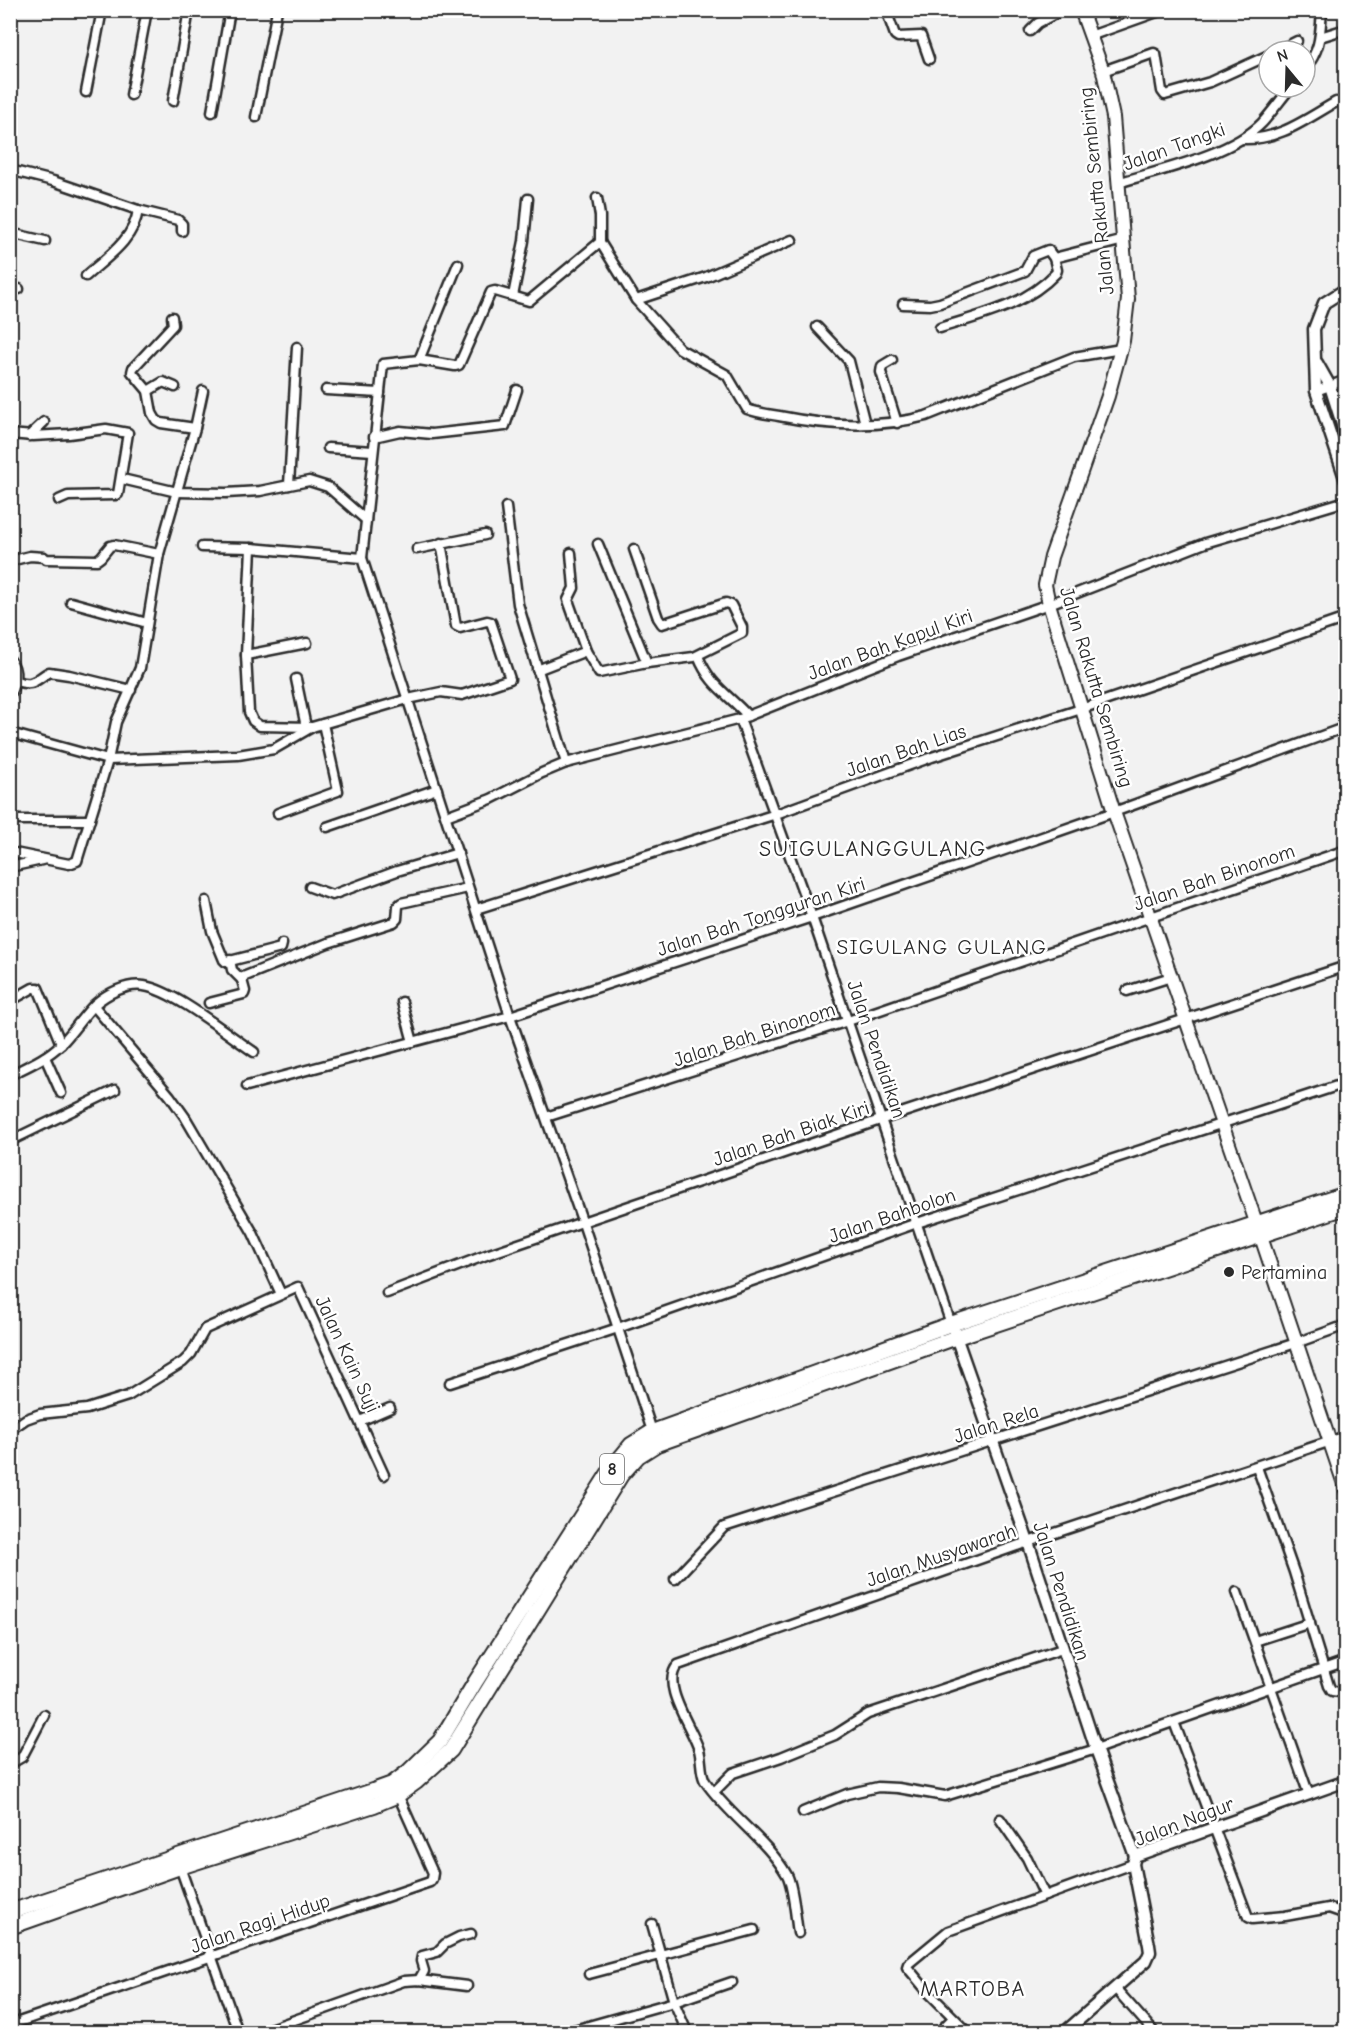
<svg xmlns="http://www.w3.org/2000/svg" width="1356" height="2043" font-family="'Comic Neue',sans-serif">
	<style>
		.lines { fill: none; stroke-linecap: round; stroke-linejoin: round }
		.minor-casing { stroke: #2b2b2b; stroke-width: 13 }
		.tertiary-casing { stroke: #2b2b2b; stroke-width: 15 }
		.secondary-casing { stroke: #2b2b2b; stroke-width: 16 }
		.trunk-casing { stroke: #2b2b2b; stroke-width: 18 }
		.minor { stroke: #fff; stroke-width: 8 }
		.tertiary { stroke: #fff; stroke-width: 10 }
		.secondary { stroke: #fff; stroke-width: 12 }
		.trunk { stroke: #fff; stroke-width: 14 }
		.poi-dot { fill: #2b2b2b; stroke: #fff; stroke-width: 2 }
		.labels { text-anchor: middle; stroke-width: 5; stroke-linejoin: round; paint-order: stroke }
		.shield { fill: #fff; stroke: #6b6b6b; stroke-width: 1.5 }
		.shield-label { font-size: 18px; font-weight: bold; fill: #2b2b2b }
		.street-label { font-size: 20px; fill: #2b2b2b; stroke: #fff }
		.poi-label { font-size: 20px; fill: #2b2b2b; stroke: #fff; text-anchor: start }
		.neighbourhood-label { font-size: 21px; letter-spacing: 1.5px; fill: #2b2b2b; stroke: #fff }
		.quarter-label { font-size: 22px; letter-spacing: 1.5px; fill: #2b2b2b; stroke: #fff }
	</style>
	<rect width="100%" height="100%" fill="#f2f2f2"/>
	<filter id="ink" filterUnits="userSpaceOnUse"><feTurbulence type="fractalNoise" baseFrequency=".0167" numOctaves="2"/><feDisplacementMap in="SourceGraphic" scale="12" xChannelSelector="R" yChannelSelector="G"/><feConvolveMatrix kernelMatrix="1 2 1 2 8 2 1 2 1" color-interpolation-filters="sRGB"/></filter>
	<g filter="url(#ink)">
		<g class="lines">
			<!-- minor casing -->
			<g class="minor-casing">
				<g id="minor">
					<path d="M886 10 895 35 898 37 921 36 929 59"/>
					<path d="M746 12 751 10"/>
					<path d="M1030 31 1038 23 1062 10"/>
					<path d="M1090 36 1163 10"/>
					<path d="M1320 37 1346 29"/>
					<path d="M1277 51 1297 41"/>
					<path d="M1305 69C1321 49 1320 35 1322 10"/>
					<path d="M1103 71 1154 53 1156 54 1162 91 1165 95 1210 82 1269 55"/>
					<path d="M86 92 102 10"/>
					<path d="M131 95 147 10"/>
					<path d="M173 101 189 10"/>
					<path d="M212 112 230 10"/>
					<path d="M256 117 277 10"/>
					<path d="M1242 139C1278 141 1306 119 1336 102"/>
					<path d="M10 170 53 181 138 210 178 220 182 224V231"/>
					<path d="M1118 183C1160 170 1231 155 1262 123 1272 112 1281 99 1291 87"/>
					<path d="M597 198 600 216V242"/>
					<path d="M10 233 45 241"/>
					<path d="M86 276C107 257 134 240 138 210"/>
					<path d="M10 290 19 289"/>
					<path d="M513 296 524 241 528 199"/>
					<path d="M636 300 706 277 792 240"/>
					<path d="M903 304 930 305 940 303 1025 271 1033 256 1048 250 1054 258 1124 240"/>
					<path d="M172 317 173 325 133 368 132 372 148 391 152 413 156 420 161 423 195 428"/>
					<path d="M817 327 849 361 865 424"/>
					<path d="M940 328C981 315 1025 306 1056 273L1057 270 1054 258"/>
					<path d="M419 360 458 264"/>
					<path d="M892 360 882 366 881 372 897 423"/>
					<path d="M326 390 380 393"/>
					<path d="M148 391 163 382 175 387"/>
					<path d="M1316 391 1346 380"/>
					<path d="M10 434 33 436 69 434 106 429 128 433 118 494 116 495 68 496 59 500"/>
					<path d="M29 436 44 422"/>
					<path d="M374 437 400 431 432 434 505 426 517 390"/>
					<path d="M328 448 373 451"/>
					<path d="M122 479 177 492 226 493 260 491 309 481 328 487 366 520"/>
					<path d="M289 485 297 347"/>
					<path d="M506 507 518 604 566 763"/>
					<path d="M598 544 647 663"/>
					<path d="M202 547 251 548 362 558"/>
					<path d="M251 548 246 655 249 712 253 721 260 726 312 727"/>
					<path d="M417 549 485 535"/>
					<path d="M571 553 574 588 568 600 586 651"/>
					<path d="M10 561 30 556 44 557 46 559 97 560 101 557 110 546 114 545 159 554"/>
					<path d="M71 602 147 623"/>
					<path d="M246 655 307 643"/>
					<path d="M698 656C710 686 727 693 748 716"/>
					<path d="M10 660C19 671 15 683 10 695"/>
					<path d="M537 670 586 651 599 673 647 663 694 657 742 633V627L731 605 726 603 662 624 658 618 634 549"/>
					<path d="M296 679 306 727"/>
					<path d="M16 681C34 687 35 680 49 672L69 675 131 690"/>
					<path d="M740 719 812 917 951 1324"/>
					<path d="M10 733 108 760 238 755 274 749 312 727 408 699 441 692 462 695 510 679 491 622 487 621 460 628 456 626 441 543"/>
					<path d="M278 813 338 791 323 724"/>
					<path d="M446 816 491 799 542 773 566 763 740 719 898 656 1049 604 1205 543 1346 501"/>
					<path d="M10 820H90"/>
					<path d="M327 827 437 789"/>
					<path d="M10 852 69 864 77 861 108 760 116 722 140 668 159 554 195 428 203 391"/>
					<path d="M10 867 42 860"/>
					<path d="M310 887 332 895 397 871 458 853"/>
					<path d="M206 901 212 931 224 960 226 962 281 948 282 944"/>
					<path d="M476 909 776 814 932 757 1081 709 1346 618"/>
					<path d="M230 960 232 970 242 980"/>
					<path d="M1127 991 1171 977"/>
					<path d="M10 1001 33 988H38L61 1044"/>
					<path d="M402 1002 413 1042"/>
					<path d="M209 1003 244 994 245 991 242 980 243 977 328 943 394 922 397 919 398 906 401 903 468 888"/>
					<path d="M94 1006 170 1096 185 1117 253 1233 281 1294"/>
					<path d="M45 1057 61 1093"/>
					<path d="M10 1075C28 1066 47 1058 61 1044 73 1032 82 1017 94 1005 106 994 127 983 144 986 175 991 227 1034 254 1052"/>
					<path d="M247 1086 510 1016 812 917 1114 812 1346 727"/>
					<path d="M546 1117 848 1021 1346 850"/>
					<path d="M10 1141 115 1090"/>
					<path d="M387 1293 489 1254 883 1119 1346 966"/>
					<path d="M450 1383 618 1328 917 1223 1346 1083"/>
					<path d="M360 1421 390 1408"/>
					<path d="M10 1430 26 1419 40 1414 87 1409 128 1396 183 1362 191 1354 205 1329 298 1287 384 1475"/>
					<path d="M653 1434 583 1223 510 1016 362 558 383 364 419 360 455 366 459 365 491 292 495 291 529 301 600 242 636 300 680 349 727 375 747 409C757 413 768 414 779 416 828 426 877 429 926 416L1074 357 1121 349"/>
					<path d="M1257 1467 1294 1572 1329 1686 1332 1691 1340 1692 1346 1690"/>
					<path d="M675 1579 724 1527 1296 1343 1346 1325"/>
					<path d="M1237 1592 1309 1795"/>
					<path d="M1255 1641 1310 1623"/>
					<path d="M1174 1722 1248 1917 1252 1919 1285 1916 1329 1908 1346 1914"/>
					<path d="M10 1764 22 1757 44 1715"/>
					<path d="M714 1792 733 1773 781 1757 835 1735 868 1714 1062 1649"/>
					<path d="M803 1812 847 1794 878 1787 898 1788 945 1796 1096 1749 1346 1661"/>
					<path d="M1000 1819 1027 1858 1045 1896"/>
					<path d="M180 1867 238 2032"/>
					<path d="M652 1924 674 2002 687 2032"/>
					<path d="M798 1933C796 1920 793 1885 787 1875 767 1840 727 1814 705 1781 700 1772 702 1760 699 1750 693 1729 659 1684 678 1665L1028 1542 1346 1436"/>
					<path d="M589 1974 754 1930"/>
					<path d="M419 1980 424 1971 421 1961 422 1956 437 1952 445 1944 459 1937 471 1934"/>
					<path d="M1115 1988 1154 2032"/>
					<path d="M10 2025 430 1882 432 1879 433 1873 398 1795"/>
					<path d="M261 2032 404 1981 419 1980 467 1986"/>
					<path d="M567 2032 674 2002 732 1982"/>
					<path d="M939 2032 953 2018"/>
					<path d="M968 2032 928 1992 907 1967 908 1964 948 1931 1133 1864"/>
				</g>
			</g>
			<!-- tertiary casing -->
			<g class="tertiary-casing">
				<g id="tertiary">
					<path d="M1346 289 1324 303 1314 329 1316 391 1346 481"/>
					<path d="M1317 363 1330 386 1346 437"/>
					<path d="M954 1331 1028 1542 1096 1749 1135 1856"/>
					<path d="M1065 2032 1146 1961 1150 1952 1149 1945 1133 1864 1135 1856 1346 1781"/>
				</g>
			</g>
			<!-- secondary casing -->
			<g class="secondary-casing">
				<path id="secondary" d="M1081 10 1103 71 1113 117 1128 299 1123 341 1108 396 1051 557 1045 585 1049 604 1114 812 1257 1225 1346 1490"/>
			</g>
			<!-- trunk casing -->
			<g class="trunk-casing">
				<g id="trunk">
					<path d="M10 1912 370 1792 392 1784 408 1772 440 1741 476 1681 612 1468 631 1445 652 1432 951 1324 1346 1194"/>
					<path d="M10 1927 180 1867 374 1805 398 1795 416 1782 451 1750 621 1475 638 1456 657 1444 957 1337 1346 1207"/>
				</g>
			</g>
			<!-- minor -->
			<use href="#minor" class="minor"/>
			<!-- tertiary -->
			<use href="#tertiary" class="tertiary"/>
			<!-- secondary -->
			<use href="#secondary" class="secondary"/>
			<!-- trunk -->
			<use href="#trunk" class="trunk"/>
		</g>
	</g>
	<!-- markers -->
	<circle class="poi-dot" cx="1229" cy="1272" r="6"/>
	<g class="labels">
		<!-- shield labels -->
		<rect class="shield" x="600" y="1454" width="24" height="30" rx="4.5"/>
		<g class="shield-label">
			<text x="612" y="1475">8</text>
		</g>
		<!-- street labels -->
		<g class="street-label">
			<text transform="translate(1174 146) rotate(-20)" y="7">Jalan Tangki</text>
			<text transform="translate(1096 191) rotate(-96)" y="7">Jalan Rakutta Sembiring</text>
			<text transform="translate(890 644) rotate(-20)" y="7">Jalan Bah Kapul Kiri</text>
			<text transform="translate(1097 687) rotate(73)" y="7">Jalan Rakutta Sembiring</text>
			<text transform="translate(906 750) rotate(-19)" y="7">Jalan Bah Lias</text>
			<text transform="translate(1214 877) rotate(-19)" y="7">Jalan Bah Binonom</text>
			<text transform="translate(761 916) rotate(-18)" y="7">Jalan Bah Tongguran Kiri</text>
			<text transform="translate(754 1034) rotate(-18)" y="7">Jalan Bah Binonom</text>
			<text transform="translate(877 1049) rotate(71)" y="7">Jalan Pendidikan</text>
			<text transform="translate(791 1133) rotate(-19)" y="7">Jalan Bah Biak Kiri</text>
			<text transform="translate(892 1215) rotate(-19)" y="7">Jalan Bahbolon</text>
			<text transform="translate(348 1354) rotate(65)" y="7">Jalan Kain Suji</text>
			<text transform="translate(996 1423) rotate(-18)" y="7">Jalan Rela</text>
			<text transform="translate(941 1555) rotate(-19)" y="7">Jalan Musyawarah</text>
			<text transform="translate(1062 1591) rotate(72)" y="7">Jalan Pendidikan</text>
			<text transform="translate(1184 1821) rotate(-21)" y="7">Jalan Nagur</text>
			<text transform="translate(260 1923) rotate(-19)" y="7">Jalan Ragi Hidup</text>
		</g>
		<!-- poi labels -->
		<g class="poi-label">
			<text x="1241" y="1279">Pertamina</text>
		</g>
		<!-- neighbourhood labels -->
		<g class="neighbourhood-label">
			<text x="942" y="954">SIGULANG GULANG</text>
		</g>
		<!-- quarter labels -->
		<g class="quarter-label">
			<text x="873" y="856">SUIGULANGGULANG</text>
			<text x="973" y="1996">MARTOBA</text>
		</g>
	</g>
	<!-- margin -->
	<rect width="1356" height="2043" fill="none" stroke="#fff" stroke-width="36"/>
	<rect x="18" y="18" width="1320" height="2007" fill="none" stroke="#2b2b2b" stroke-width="2" filter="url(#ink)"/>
	<!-- north arrow -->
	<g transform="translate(1287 69) rotate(341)"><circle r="28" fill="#ffffff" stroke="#aaaaaa" stroke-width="1.5"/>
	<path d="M0-4.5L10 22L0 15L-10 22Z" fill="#2b2b2b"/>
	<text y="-9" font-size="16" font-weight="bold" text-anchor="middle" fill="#2b2b2b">N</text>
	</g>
</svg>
